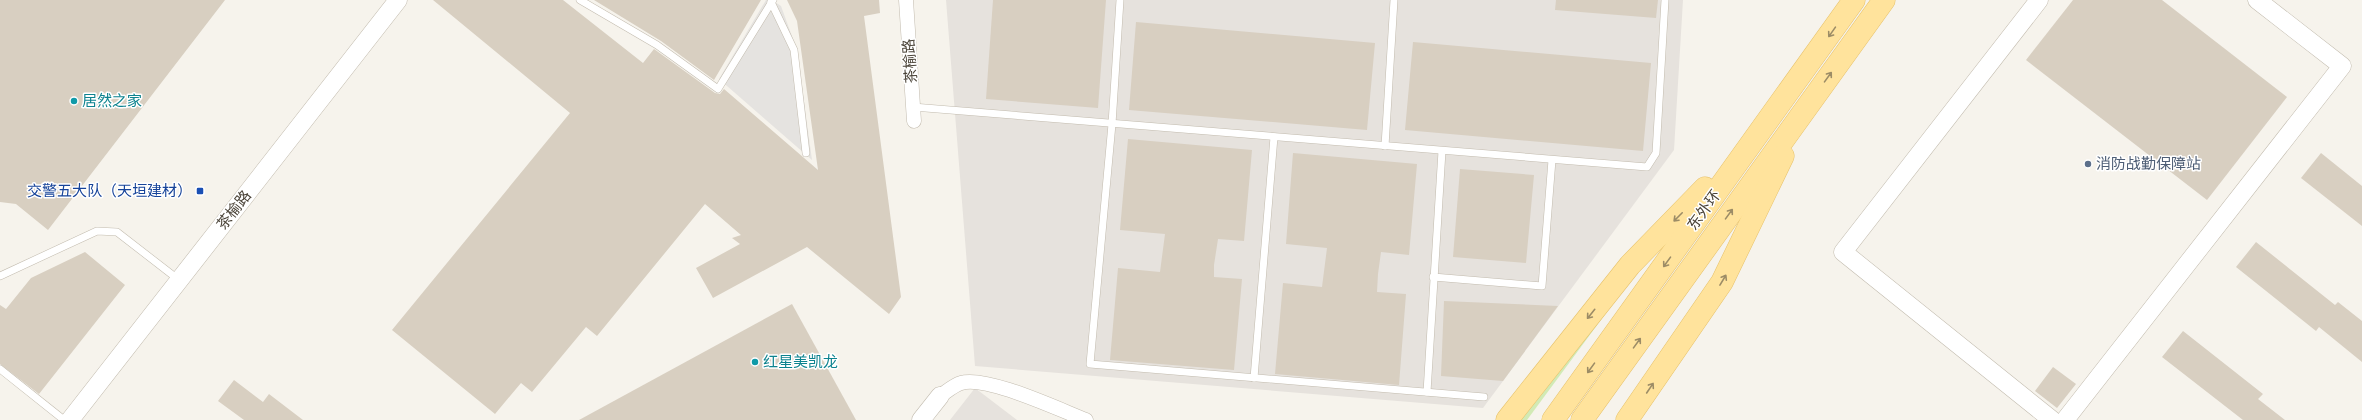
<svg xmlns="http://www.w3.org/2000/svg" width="2362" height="420" font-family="'Space Grotesk','Noto Sans SC',sans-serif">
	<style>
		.industrial { fill: #e6e2dd }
		.green { fill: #d2eab5 }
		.parking { fill: #e5e3e0 }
		.building { fill: #d8cfc1 }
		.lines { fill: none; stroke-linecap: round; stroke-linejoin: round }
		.service-casing { stroke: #c2bbae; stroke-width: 8 }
		.minor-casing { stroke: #c2bbae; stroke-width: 15 }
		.tertiary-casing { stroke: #c2bbae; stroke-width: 19 }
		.primary-casing { stroke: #e6c16a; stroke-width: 23 }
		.service { stroke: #fff; stroke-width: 7 }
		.minor { stroke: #fff; stroke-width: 14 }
		.tertiary { stroke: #fff; stroke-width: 18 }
		.primary { stroke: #ffe39c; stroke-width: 22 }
		.oneway { stroke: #9c8c66 }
		.culture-dot { fill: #0f9aa8; stroke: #fff; stroke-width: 1.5 }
		.service-dot { fill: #5c6f8a; stroke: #fff; stroke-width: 1.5 }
		.transit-dot { fill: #1a4fb4; stroke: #fff; stroke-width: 1.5 }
		.labels { text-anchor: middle; stroke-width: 3; stroke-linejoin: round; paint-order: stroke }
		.street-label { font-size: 15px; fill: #4b4439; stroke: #fff }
		.culture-label { font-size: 15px; fill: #0d838f; stroke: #fff; text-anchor: start }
		.service-label { font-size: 15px; fill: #4e5e75; stroke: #fff; text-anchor: start }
		.transit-label { font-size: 15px; fill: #164399; stroke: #fff; text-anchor: end }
	</style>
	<rect width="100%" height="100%" fill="#f6f3ec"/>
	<!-- industrial -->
	<g class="industrial">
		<path d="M946 0H1683L1674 150 1483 408 975 366Z"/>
		<path d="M975 388 1017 420H950Z"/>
	</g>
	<!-- green -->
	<path class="green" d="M1623 290 1527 420H1517Z"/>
	<!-- parking -->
	<path class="parking" d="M766 0H772L781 6 797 50 812 160 719 79Z"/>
	<!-- building -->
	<g class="building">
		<path d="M0 0H225L48 230 16 204 0 202Z"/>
		<path d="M433 0H563L643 63 654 49 715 93 720 94 724 89 818 170 797 21 787 0H879L880 13 864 16 901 297 889 314 807 247 713 298 696 268 740 244 732 238 741 235 705 204 597 336 586 327 532 392 521 383 495 414 392 330 570 113Z"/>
		<path d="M594 0H761L714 80 661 41Z"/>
		<path d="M993 0H1106L1098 108 986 99Z"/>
		<path d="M1556 0H1658L1656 18 1555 10Z"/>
		<path d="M2073 0H2162L2287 97 2207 200 2026 60Z"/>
		<path d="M1136 22 1375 43 1367 130 1129 110Z"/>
		<path d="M1413 42 1651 63 1643 151 1405 130Z"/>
		<path d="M1128 139 1252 150 1244 241 1218 239 1214 265V277L1242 279 1234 370 1110 360 1118 268 1160 272 1165 234 1120 230Z"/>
		<path d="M1293 153 1417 164 1409 255 1381 252 1378 274 1377 292 1406 294 1399 385 1275 374 1283 283 1322 287 1327 248 1286 244Z"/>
		<path d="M2321 153 2362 186V226L2301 178Z"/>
		<path d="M1460 169 1534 175 1526 263 1453 257Z"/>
		<path d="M2256 242 2335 305 2338 302 2362 321V362L2319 327 2316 331 2236 267Z"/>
		<path d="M85 252 125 285 39 394 0 364V305L6 309 31 278Z"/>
		<path d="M1444 301 1558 306 1503 381 1441 376Z"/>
		<path d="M792 304 856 420H579Z"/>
		<path d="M2183 331 2263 394 2258 399 2285 420H2243L2162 357Z"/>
		<path d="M2053 367 2076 384 2057 408 2035 391Z"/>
		<path d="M234 380 263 402 269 394 303 420H244L218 401Z"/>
	</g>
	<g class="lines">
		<!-- service casing -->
		<g class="service-casing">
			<g id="service">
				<path d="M580 0 657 45 718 89 773 0"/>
				<path d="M1120 0 1112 124 1090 364 1484 397"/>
				<path d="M771 2 794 50 806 153"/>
				<path d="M913 107 1647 167 1656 153 1665 0"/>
				<path d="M1385 146 1394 0"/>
				<path d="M0 276 97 231 117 232 179 280"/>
				<path d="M1433 277 1542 286 1552 160"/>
				<path d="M0 369 64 420"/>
				<path d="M1254 378 1274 137"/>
				<path d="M1427 392 1442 151"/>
			</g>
		</g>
		<!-- minor casing -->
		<g class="minor-casing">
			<g id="minor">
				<path d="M906 0 914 121"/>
				<path d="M940 396C946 392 954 385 961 383 986 375 1060 410 1086 420"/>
			</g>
		</g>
		<!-- tertiary casing -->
		<g class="tertiary-casing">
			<g id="tertiary">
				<path d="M2039 0 1843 252 2052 420"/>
				<path d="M70 420 398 0"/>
				<path d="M921 420 940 396"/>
				<path d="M2065 420 2342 66 2257 0"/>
			</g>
		</g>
		<!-- primary casing -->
		<g class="primary-casing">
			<g id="primary">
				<path d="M1507 420 1630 265 1705 188"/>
				<path d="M1553 420 1854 0"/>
				<path d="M1582 420 1884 0"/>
				<path d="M1627 420 1722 282 1783 156"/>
			</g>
		</g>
		<!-- service -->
		<use href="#service" class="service"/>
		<!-- minor -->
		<use href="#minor" class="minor"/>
		<!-- tertiary -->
		<use href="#tertiary" class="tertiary"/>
		<!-- primary -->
		<use href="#primary" class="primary"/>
	</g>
	<!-- one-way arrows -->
	<defs><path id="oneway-shaft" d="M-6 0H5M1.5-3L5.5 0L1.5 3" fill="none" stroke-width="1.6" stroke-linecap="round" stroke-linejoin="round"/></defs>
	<g class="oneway">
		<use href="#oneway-shaft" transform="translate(1832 32) rotate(125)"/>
		<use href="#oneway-shaft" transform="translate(1828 77) rotate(-54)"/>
		<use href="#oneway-shaft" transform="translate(1729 214) rotate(-54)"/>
		<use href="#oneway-shaft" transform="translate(1678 217) rotate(135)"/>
		<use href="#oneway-shaft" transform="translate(1667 262) rotate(126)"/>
		<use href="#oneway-shaft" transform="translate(1723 280) rotate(-59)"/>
		<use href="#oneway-shaft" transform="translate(1591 314) rotate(129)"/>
		<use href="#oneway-shaft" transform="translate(1637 343) rotate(-54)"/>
		<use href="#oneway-shaft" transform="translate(1591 368) rotate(126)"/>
		<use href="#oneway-shaft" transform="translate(1650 388) rotate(-56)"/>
	</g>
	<!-- markers -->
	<g class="culture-dot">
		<circle cx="74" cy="101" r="4"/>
		<circle cx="755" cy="362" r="4"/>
	</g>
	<circle class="service-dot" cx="2088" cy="164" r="4"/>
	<rect class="transit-dot" x="196" y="187" width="8" height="8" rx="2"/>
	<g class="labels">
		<!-- street labels -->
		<g class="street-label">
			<text transform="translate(910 61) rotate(-94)" y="5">茶榆路</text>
			<text transform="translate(234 210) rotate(-52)" y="5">茶榆路</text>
			<text transform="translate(1704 210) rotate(-54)" y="5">东外环</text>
		</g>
		<!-- culture labels -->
		<g class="culture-label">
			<text x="82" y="106">居然之家</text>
			<text x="763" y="367">红星美凯龙</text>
		</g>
		<!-- service labels -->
		<g class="service-label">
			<text x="2096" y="169">消防战勤保障站</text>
		</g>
		<!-- transit labels -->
		<g class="transit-label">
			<text x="192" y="196">交警五大队（天垣建材）</text>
		</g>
	</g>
</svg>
